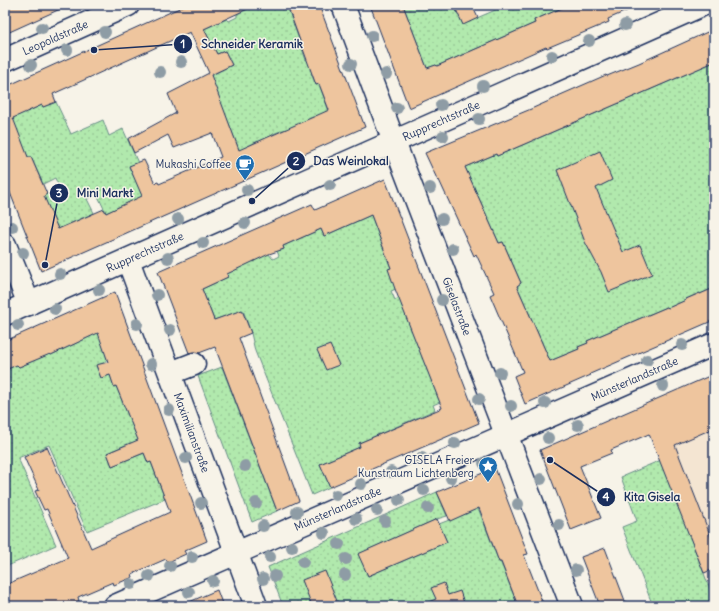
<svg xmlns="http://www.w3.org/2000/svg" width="719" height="611" font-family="Delius,sans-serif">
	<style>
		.built { fill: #f4e5d2 }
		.grass { fill: url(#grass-dots); stroke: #668c86 }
		.building { fill: #eec59e; stroke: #1b2f5e; fill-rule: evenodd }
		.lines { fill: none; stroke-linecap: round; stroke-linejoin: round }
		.minor-casing { stroke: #1b2f5e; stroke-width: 25 }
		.minor { stroke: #f7f3e8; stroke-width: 22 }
		.tree { fill: #8e9ca5 }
		.labels { text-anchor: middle; stroke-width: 3; stroke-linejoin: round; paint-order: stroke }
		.street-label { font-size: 11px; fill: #1b2f5e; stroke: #f7f3e8 }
		.poi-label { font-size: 11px; fill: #1b2f5e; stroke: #f7f3e8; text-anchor: end }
		.leader { fill: none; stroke: #1b2f5e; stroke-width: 1.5 }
		.callout-dot { fill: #1b2f5e; stroke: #f7f3e8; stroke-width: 1.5 }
		.mark-label { font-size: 12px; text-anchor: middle; font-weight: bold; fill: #fff }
		.callout-label { font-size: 12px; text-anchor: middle; font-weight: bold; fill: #1b2f5e; stroke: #f7f3e8; stroke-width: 3; stroke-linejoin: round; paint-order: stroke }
	</style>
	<defs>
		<pattern id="grass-dots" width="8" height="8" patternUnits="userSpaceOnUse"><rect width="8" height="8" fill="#b1e9ad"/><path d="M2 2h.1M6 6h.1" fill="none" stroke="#98c897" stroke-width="1.8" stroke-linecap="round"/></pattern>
	</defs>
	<rect width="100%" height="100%" fill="#f7f3e8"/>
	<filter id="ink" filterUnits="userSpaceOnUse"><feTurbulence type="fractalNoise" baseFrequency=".025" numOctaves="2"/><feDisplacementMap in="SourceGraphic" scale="8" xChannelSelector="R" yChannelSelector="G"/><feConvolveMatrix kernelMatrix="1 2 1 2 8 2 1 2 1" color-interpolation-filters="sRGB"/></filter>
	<g filter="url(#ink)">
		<!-- built -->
		<path class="built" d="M714 428V598L657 453Z"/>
		<!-- grass -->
		<g class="grass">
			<path d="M257 5H287L306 60 309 59 314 72 311 73 316 85 319 84 330 114 315 120 313 117 302 122 303 124 287 131 286 129 273 134 274 137 260 144 258 141 246 147V149L240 152 210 76 232 65 225 51 217 54 204 29 227 19 229 21 237 17V14Z"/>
			<path d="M403 5H454L463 24 507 5H569L534 20 535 23 437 66 436 65 427 68Z"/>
			<path d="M714 62V290L711 291 709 290 700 294 699 293 686 299V300L668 308 667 307 587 341 588 343 578 347 579 349 550 361 517 286 521 283 503 242 499 243 465 167 496 154 497 156Z"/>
			<path d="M56 102 71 134 103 120 109 136 123 129 138 163 129 167 134 177 152 192 106 213 97 194 87 199 94 213 58 229 43 196 59 187 55 178 43 184 31 157H28L11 118 27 111V112L42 105 43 107Z"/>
			<path d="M371 215 391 268 396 289 391 291 395 300 399 298 440 402 433 405 435 410 359 443 360 447 320 464 330 487 312 495 255 351 251 333 243 310 214 320 202 289 228 277 227 274 268 253 273 259 279 256 277 251 284 249 283 246 321 229 324 236Z"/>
			<path d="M99 330 107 359 104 363 96 366 101 378 110 375 114 386H116L140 444 130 443 107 453 112 466 144 453 148 463 151 462 165 499 87 531 49 445 18 458 56 545 5 567V370L17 365 19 367 42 357 49 350 51 355 85 339Z"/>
			<path d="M222 367 277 511 252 522 198 376Z"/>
			<path d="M661 460 714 600V606H653L622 527 637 521 621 477Z"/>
			<path d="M437 492 447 516 437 519 359 554 368 576 447 542 439 524 472 511 477 505 499 562 501 563 518 606H283L268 567Z"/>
		</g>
		<!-- building -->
		<g class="building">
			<path d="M5 5H69L5 34Z"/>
			<path d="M186 5H256L204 29 217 54 225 51 232 65 211 75 239 150 329 110 319 84 316 85 287 5H319L365 127 41 271 5 180V87ZM190 32 209 73 168 94 176 113 128 139 134 153 168 135 174 148 212 133 221 157 159 184 158 182 155 183 144 160 129 166 142 196 106 213 104 209 58 229 44 196 47 194 31 157H28L13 118 42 105 43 107 56 102 53 94Z"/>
			<path d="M370 5H403L427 68 436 65 437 66 535 23 534 20 569 5H640L608 19 609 22 547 48 546 47 409 108Z"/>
			<path d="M454 5H472L478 18 463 25Z"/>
			<path d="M714 29V62L497 156 496 154 465 167 499 243 503 242 521 283 517 286 550 361 579 349 578 347 588 343 587 341 667 307 668 308 686 300V299L700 293V294L714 288V320L590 374 591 375 525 404 514 376 523 372 490 295 494 293 476 254 474 256 439 180 438 181 425 153 531 109 558 97V96L606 75 607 76 639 63Z"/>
			<path d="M600 151 612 180 596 188 623 252 640 245 652 274 609 292 601 272 585 242 557 170Z"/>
			<path d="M385 179 479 423 330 487 320 464 360 447 359 443 442 408 395 289 388 269 391 268 371 215 324 236 321 229 283 246 284 249 269 254 227 274 228 277 202 289 214 320 242 310 251 333 239 338 299 501 277 511 215 347 199 353 195 352 189 353 158 272 312 204 315 210Z"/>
			<path d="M115 292 207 541 184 551 186 554 168 562 166 559 132 574 133 577 114 585 113 582 78 597 79 601 67 606H5V585L68 558 47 509 44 510 35 491 39 490 24 457 47 447 91 548 170 512 151 462 148 463 144 453 112 466 107 453 138 440 116 386 114 387 110 375 101 378 96 365 108 362 98 333 51 355 50 354 19 367 17 365 5 370V341Z"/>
			<path d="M330 345 339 365 326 370 317 350Z"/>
			<path d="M714 374V428L675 445 714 545V569L704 573 649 434 611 450 612 453 580 466 601 518 571 530 540 450Z"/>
			<path d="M495 468 528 554 524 555 544 606H518L501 562H499L479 508 450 521 437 492Z"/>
			<path d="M437 519 447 542 368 576 358 554Z"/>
			<path d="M605 548 627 606H600L581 557Z"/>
			<path d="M325 571 339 606H312L302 580Z"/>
			<path d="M444 583 448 595 460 591 465 606H424L423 604 436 599 431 588Z"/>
			<path d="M217 590 223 606H180Z"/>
		</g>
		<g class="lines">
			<!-- minor casing -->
			<g class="minor-casing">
				<g id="minor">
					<path id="s1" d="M343 5 394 142 572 606"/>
					<path id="s2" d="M5 60 128 5"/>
					<path d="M5 245 29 304"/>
					<path id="s3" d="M128 260 256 606"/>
					<path id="s4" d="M5 314 702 5"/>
					<path d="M171 373 194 364"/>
					<path id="s5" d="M115 606 714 344"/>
				</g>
			</g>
			<!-- minor -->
			<use href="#minor" class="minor"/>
		</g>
		<!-- trees -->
		<g class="tree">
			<circle cx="625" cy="25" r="6"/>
			<circle cx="42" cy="28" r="6"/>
			<circle cx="105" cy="32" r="6"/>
			<circle cx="372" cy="36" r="6"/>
			<circle cx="589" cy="41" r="6"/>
			<circle cx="67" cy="50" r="6"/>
			<circle cx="552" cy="56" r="6"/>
			<circle cx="181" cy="62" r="6"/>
			<circle cx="351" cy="64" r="6"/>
			<circle cx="31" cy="65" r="6"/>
			<circle cx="160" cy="72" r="6"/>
			<circle cx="386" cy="74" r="6"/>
			<circle cx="483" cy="86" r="6"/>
			<circle cx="441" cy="105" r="6"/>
			<circle cx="397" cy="108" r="6"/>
			<circle cx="479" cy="119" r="6"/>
			<circle cx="443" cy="136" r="6"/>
			<circle cx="330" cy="185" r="6"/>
			<circle cx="430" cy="188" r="6"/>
			<circle cx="247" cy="190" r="6"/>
			<circle cx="178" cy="219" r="6"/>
			<circle cx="442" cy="219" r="6"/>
			<circle cx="245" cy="223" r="6"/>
			<circle cx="12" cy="227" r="6"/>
			<circle cx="203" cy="243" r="6"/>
			<circle cx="453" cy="249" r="6"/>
			<circle cx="23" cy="253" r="6"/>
			<circle cx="168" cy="258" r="6"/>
			<circle cx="60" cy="274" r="6"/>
			<circle cx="99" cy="290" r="6"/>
			<circle cx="157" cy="295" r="6"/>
			<circle cx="442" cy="300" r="6"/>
			<circle cx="55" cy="309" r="6"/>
			<circle cx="137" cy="324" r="6"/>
			<circle cx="18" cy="325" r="6"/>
			<circle cx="170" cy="330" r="6"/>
			<circle cx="682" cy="345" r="6"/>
			<circle cx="647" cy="360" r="6"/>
			<circle cx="151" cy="364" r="6"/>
			<circle cx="500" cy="373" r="6"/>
			<circle cx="663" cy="386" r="6"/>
			<circle cx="479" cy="399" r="6"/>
			<circle cx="545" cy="403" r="6"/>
			<circle cx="511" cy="406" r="6"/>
			<circle cx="169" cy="410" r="6"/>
			<circle cx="578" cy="425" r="6"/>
			<circle cx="548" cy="438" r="6"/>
			<circle cx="455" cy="443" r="6"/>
			<circle cx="186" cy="458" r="6"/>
			<circle cx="422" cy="458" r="6"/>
			<circle cx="484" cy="463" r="6"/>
			<circle cx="245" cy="466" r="6"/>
			<circle cx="391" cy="472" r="6"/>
			<circle cx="451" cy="478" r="6"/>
			<circle cx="541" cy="479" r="6"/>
			<circle cx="361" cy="484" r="6"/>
			<circle cx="424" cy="490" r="6"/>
			<circle cx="336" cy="495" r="6"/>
			<circle cx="399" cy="500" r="6"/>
			<circle cx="201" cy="503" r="6"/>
			<circle cx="256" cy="503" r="6"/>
			<circle cx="518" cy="504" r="6"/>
			<circle cx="428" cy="508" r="6"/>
			<circle cx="377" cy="510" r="6"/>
			<circle cx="297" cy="512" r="6"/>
			<circle cx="356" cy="519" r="6"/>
			<circle cx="385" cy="521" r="6"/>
			<circle cx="559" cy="525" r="6"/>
			<circle cx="263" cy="526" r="6"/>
			<circle cx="324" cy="533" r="6"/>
			<circle cx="339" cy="544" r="6"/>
			<circle cx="292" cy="547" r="6"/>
			<circle cx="192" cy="557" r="6"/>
			<circle cx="270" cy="557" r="6"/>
			<circle cx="346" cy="559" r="6"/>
			<circle cx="303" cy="562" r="6"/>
			<circle cx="170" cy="566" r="6"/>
			<circle cx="576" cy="570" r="6"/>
			<circle cx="345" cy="575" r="6"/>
			<circle cx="149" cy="576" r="6"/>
			<circle cx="275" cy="576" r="6"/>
			<circle cx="263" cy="579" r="6"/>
			<circle cx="213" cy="581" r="6"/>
			<circle cx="131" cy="584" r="6"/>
			<circle cx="189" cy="592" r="6"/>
		</g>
	</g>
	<!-- icons -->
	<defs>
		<g id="cafe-pin" transform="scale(1)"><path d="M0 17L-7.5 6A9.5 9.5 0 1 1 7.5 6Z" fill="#1f6fb2" stroke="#f7f3e8"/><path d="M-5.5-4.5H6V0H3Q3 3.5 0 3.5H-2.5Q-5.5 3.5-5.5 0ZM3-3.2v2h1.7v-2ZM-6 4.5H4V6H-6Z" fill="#fff"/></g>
		<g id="sight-pin" transform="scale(1)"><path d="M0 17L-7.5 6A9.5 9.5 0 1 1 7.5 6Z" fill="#1f6fb2" stroke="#f7f3e8"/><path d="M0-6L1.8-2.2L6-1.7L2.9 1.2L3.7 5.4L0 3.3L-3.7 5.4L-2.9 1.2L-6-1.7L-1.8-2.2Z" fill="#fff"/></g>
	</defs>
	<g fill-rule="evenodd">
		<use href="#cafe-pin" x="245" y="164"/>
		<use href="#sight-pin" x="488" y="466"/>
	</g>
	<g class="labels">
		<!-- street labels -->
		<g class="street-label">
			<text dy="4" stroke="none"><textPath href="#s2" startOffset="55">Leopoldstraße</textPath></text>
			<text dy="4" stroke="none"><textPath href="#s4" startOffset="477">Rupprechtstraße</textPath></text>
			<text dy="4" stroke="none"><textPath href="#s4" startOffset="153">Rupprechtstraße</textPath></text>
			<text dy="4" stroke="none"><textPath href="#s1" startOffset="322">Giselastraße</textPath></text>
			<text dy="4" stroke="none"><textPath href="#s5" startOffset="567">Münsterlandstraße</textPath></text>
			<text dy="4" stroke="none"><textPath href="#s3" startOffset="184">Maximilianstraße</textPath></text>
			<text dy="4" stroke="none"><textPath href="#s5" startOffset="243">Münsterlandstraße</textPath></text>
		</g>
		<!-- poi labels -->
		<g class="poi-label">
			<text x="231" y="168">Mukashi Coffee</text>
			<text x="474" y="464">GISELA Freier<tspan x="474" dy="13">Kunstraum Lichtenberg</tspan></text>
		</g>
	</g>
	<!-- callouts -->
	<path class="leader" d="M94 50L183 44M252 201L296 161M45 265L59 193M550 460L606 497"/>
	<g class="callout-dot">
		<circle cx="94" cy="50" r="4"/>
		<circle cx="252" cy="201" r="4"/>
		<circle cx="45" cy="265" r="4"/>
		<circle cx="550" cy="460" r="4"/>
		<circle cx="183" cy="44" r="10"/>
		<circle cx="296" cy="161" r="10"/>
		<circle cx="59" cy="193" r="10"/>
		<circle cx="606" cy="497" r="10"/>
	</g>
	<g class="mark-label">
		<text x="183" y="48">1</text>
		<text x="296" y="165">2</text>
		<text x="59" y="197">3</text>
		<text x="606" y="501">4</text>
	</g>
	<g class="callout-label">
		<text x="252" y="48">Schneider Keramik</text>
		<text x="351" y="165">Das Weinlokal</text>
		<text x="105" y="197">Mini Markt</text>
		<text x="652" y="501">Kita Gisela</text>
	</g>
	<!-- margin -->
	<rect width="719" height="611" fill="none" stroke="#f7f3e8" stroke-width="20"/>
	<rect x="10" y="10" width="699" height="591" fill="none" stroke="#1b2f5e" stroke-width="1.5" filter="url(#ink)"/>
</svg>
